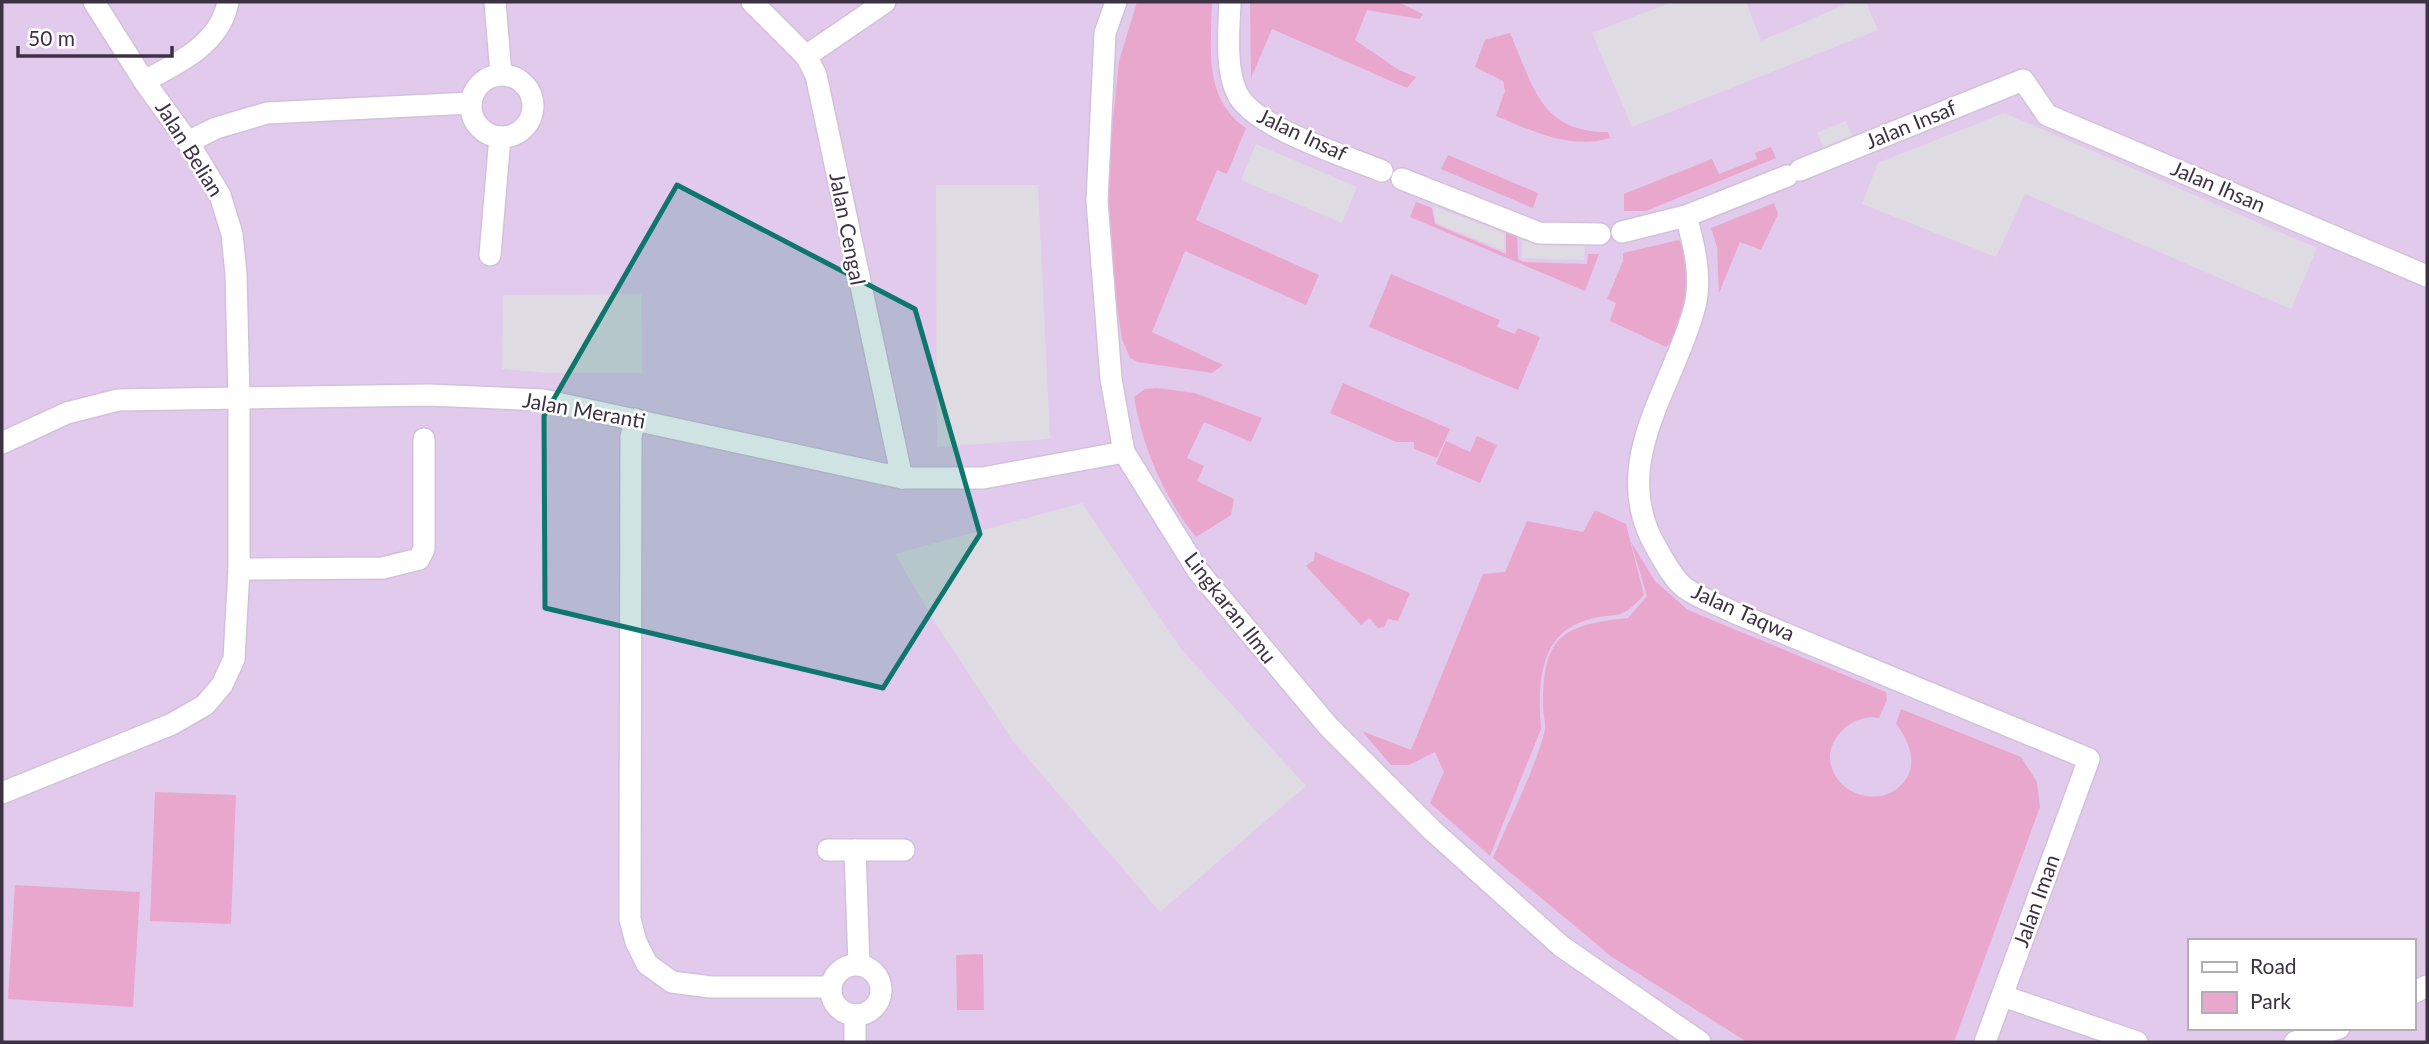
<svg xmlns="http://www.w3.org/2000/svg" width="2429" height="1044" font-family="Lato,sans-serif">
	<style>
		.education { fill: #e2caed; fill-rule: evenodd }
		.green { fill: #eaa7cd }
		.parking { fill: #dfdbe2 }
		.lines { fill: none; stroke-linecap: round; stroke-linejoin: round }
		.minor-casing { stroke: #d2c1dc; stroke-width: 24 }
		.minor { stroke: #fff; stroke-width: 21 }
		.marked { fill: #0f766e; fill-opacity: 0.2; stroke: #0f766e; stroke-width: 5; stroke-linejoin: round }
		.labels { text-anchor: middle; stroke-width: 5; stroke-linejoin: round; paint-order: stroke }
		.street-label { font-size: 21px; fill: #3d3244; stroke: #fff }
	</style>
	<rect width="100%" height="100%" fill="#ede2f2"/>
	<!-- education -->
	<path class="education" d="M2 2H2427V1042H2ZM2189 941H2413V1028H2189Z"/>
	<!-- green -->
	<g class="green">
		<path d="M1137 2H1212C1211 47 1203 99 1246 128L1227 174 1217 170 1196 220 1319 275 1306 305 1185 251 1152 332 1223 365 1212 373 1138 362 1130 358 1122 339 1107 241 1108 168 1119 61Z"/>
		<path d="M1250 2H1398L1423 14 1420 19 1367 10 1355 40 1399 70 1416 77 1407 88 1272 29 1251 78Z"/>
		<path d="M1510 33C1533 85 1540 133 1608 132L1610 138C1569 150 1533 131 1496 116L1505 91 1503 81 1475 67 1485 40Z"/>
		<path d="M1771 147 1776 158 1646 211H1624V194L1712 159 1719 174 1757 159 1755 153Z"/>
		<path d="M1448 155 1538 193 1533 208 1441 169Z"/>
		<path d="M1416 202 1432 208 1435 224 1506 254V232L1509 230 1517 234 1518 259 1523 262 1587 264 1588 254H1599L1585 291 1410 217Z"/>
		<path d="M1774 203 1778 214 1761 250 1740 242 1719 293 1717 247 1711 228Z"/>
		<path d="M1679 240C1700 261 1687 328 1666 347L1610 321 1616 303 1607 299 1623 261V253Z"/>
		<path d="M1391 274 1500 320 1497 327 1515 334 1518 328 1540 337 1518 390 1369 327Z"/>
		<path d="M1343 383 1450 429 1437 458 1414 449V442H1396L1330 413Z"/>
		<path d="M1157 388 1195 393 1262 418 1251 442 1204 422 1187 458 1204 466 1197 481 1234 499 1231 515 1196 537C1164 498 1142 446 1134 397L1145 389Z"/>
		<path d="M1477 436 1497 445 1480 483 1436 464 1446 441 1470 452Z"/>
		<path d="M1595 510 1626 524 1644 595C1617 624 1620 610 1587 620 1538 634 1538 686 1541 729L1490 856 1430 803 1444 772 1435 752 1409 765H1391L1362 731 1411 750 1483 574 1505 572 1527 521 1583 532Z"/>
		<path d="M1631 542 1655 581 1688 610 1886 692 1887 700 1879 718C1852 712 1820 743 1833 771 1842 793 1871 803 1892 792 1921 775 1913 745 1896 724L1901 709 2021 757 2037 782 2040 807 1954 1042H1747L1612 957 1493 858C1509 819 1534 772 1544 733 1547 725 1543 715 1543 707 1543 636 1561 625 1628 618L1647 596Z"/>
		<path d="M1315 552 1410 593 1398 621 1388 619 1384 627 1378 628 1369 618 1361 625 1306 566 1314 560Z"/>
		<path d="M155 792 236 795 231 924 150 921Z"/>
		<path d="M15 885 140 892 133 1007 8 999Z"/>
		<path d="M983 954 984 1010H957L956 955Z"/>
	</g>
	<!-- parking -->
	<g class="parking">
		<path d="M1672 2H1746L1761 41 1851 2H1866L1878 30 1632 127 1592 33Z"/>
		<path d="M2004 113 2317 248 2291 309 2025 194 1996 257 1862 204 1878 163Z"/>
		<path d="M1846 121 1852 136 1824 148 1817 133Z"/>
		<path d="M1256 144 1357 187 1342 223 1241 180Z"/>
		<path d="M936 185H1038L1050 439 937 447Z"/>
		<path d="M1433 206 1504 233 1505 251 1436 223Z"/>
		<path d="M1522 241 1585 244 1584 260 1522 258Z"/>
		<path d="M641 294 642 373H549L502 369 503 295Z"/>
		<path d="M1082 503 1181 649 1306 786 1160 912 1013 741 939 629 895 554Z"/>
	</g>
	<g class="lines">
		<!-- minor casing -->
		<g class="minor-casing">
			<g id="minor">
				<path d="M495 2 501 74"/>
				<path d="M752 2 806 56 816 75 902 478"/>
				<path d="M1116 2 1105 33 1097 201 1111 379 1124 452 1198 571 1328 726 1433 831 1561 946 1700 1042"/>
				<path d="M1230 2C1229 28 1225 69 1237 93 1252 127 1346 156 1382 171"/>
				<path d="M806 56 885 2"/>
				<circle cx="502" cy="106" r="31"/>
				<path d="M144 81C179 63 220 44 228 2"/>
				<path d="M188 142 216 128 267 113 471 103"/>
				<path d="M1800 170 2023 80 2047 115 2427 276"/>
				<path d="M1402 179 1539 233 1600 234"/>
				<path d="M1686 216C1694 244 1702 277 1695 306 1674 388 1606 464 1657 549 1664 561 1674 580 1685 588 1699 598 1717 604 1733 612L2089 759 1985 1042"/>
				<path d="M1622 232 1686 216 1787 176"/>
				<path d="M490 255 500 137"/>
				<path d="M635 419 631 437 630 919 636 942 647 964 672 982 711 987H830"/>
				<path d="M2 443 67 413 118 400 430 395 543 400 902 478H983L1124 452"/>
				<path d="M239 569 383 568 419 559 424 549V439"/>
				<path d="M2 793 172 724 205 705 222 685 234 659 239 569V398L236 274 232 234 220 195 188 142 144 81 94 2"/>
				<path d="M828 850H904"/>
				<path d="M855 850 859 965"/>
				<circle cx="856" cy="990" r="25"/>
				<path d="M2413 993 2427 986"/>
				<path d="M2003 996 2137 1042"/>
				<path d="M855 1015V1042"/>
				<path d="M2295 1042 2339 1028"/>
			</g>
		</g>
		<!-- minor -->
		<use href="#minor" class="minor"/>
	</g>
	<!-- marked area -->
	<path class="marked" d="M677 185 915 309 980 534 883 688 545 608 544 416Z"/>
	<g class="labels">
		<!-- street labels -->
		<g class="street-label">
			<text transform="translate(1911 125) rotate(-22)" y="7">Jalan Insaf</text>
			<text transform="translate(1302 135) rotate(25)" y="7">Jalan Insaf</text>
			<text transform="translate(189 149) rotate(58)" y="7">Jalan Belian</text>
			<text transform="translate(2218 187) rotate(23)" y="7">Jalan Ihsan</text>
			<text transform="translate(847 229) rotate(79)" y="7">Jalan Cengal</text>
			<text transform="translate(584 411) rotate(10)" y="7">Jalan Meranti</text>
			<text transform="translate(1230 608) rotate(52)" y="7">Lingkaran Ilmu</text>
			<text transform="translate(1743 613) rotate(24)" y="7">Jalan Taqwa</text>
			<text transform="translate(2037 901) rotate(-70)" y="7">Jalan Iman</text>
		</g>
	</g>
	<!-- border -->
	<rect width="2429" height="1044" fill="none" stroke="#3d3244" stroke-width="7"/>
	<!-- legend -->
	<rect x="2188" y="939" width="228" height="91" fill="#ffffff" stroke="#b1adb4" stroke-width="2"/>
	<rect x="2202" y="962" width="35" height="10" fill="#ffffff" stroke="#b1adb4" stroke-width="2"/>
	<text x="2250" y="974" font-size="21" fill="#3d3244">Road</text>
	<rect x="2202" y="992" width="35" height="21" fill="#eaa7cd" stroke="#b1adb4" stroke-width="2"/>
	<text x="2250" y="1009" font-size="21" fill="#3d3244">Park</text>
	<!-- scale -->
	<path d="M18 46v10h154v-10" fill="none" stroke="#3d3244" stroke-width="3.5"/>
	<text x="28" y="46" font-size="21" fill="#3d3244" stroke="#ffffff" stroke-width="5" paint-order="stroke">50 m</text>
</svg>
